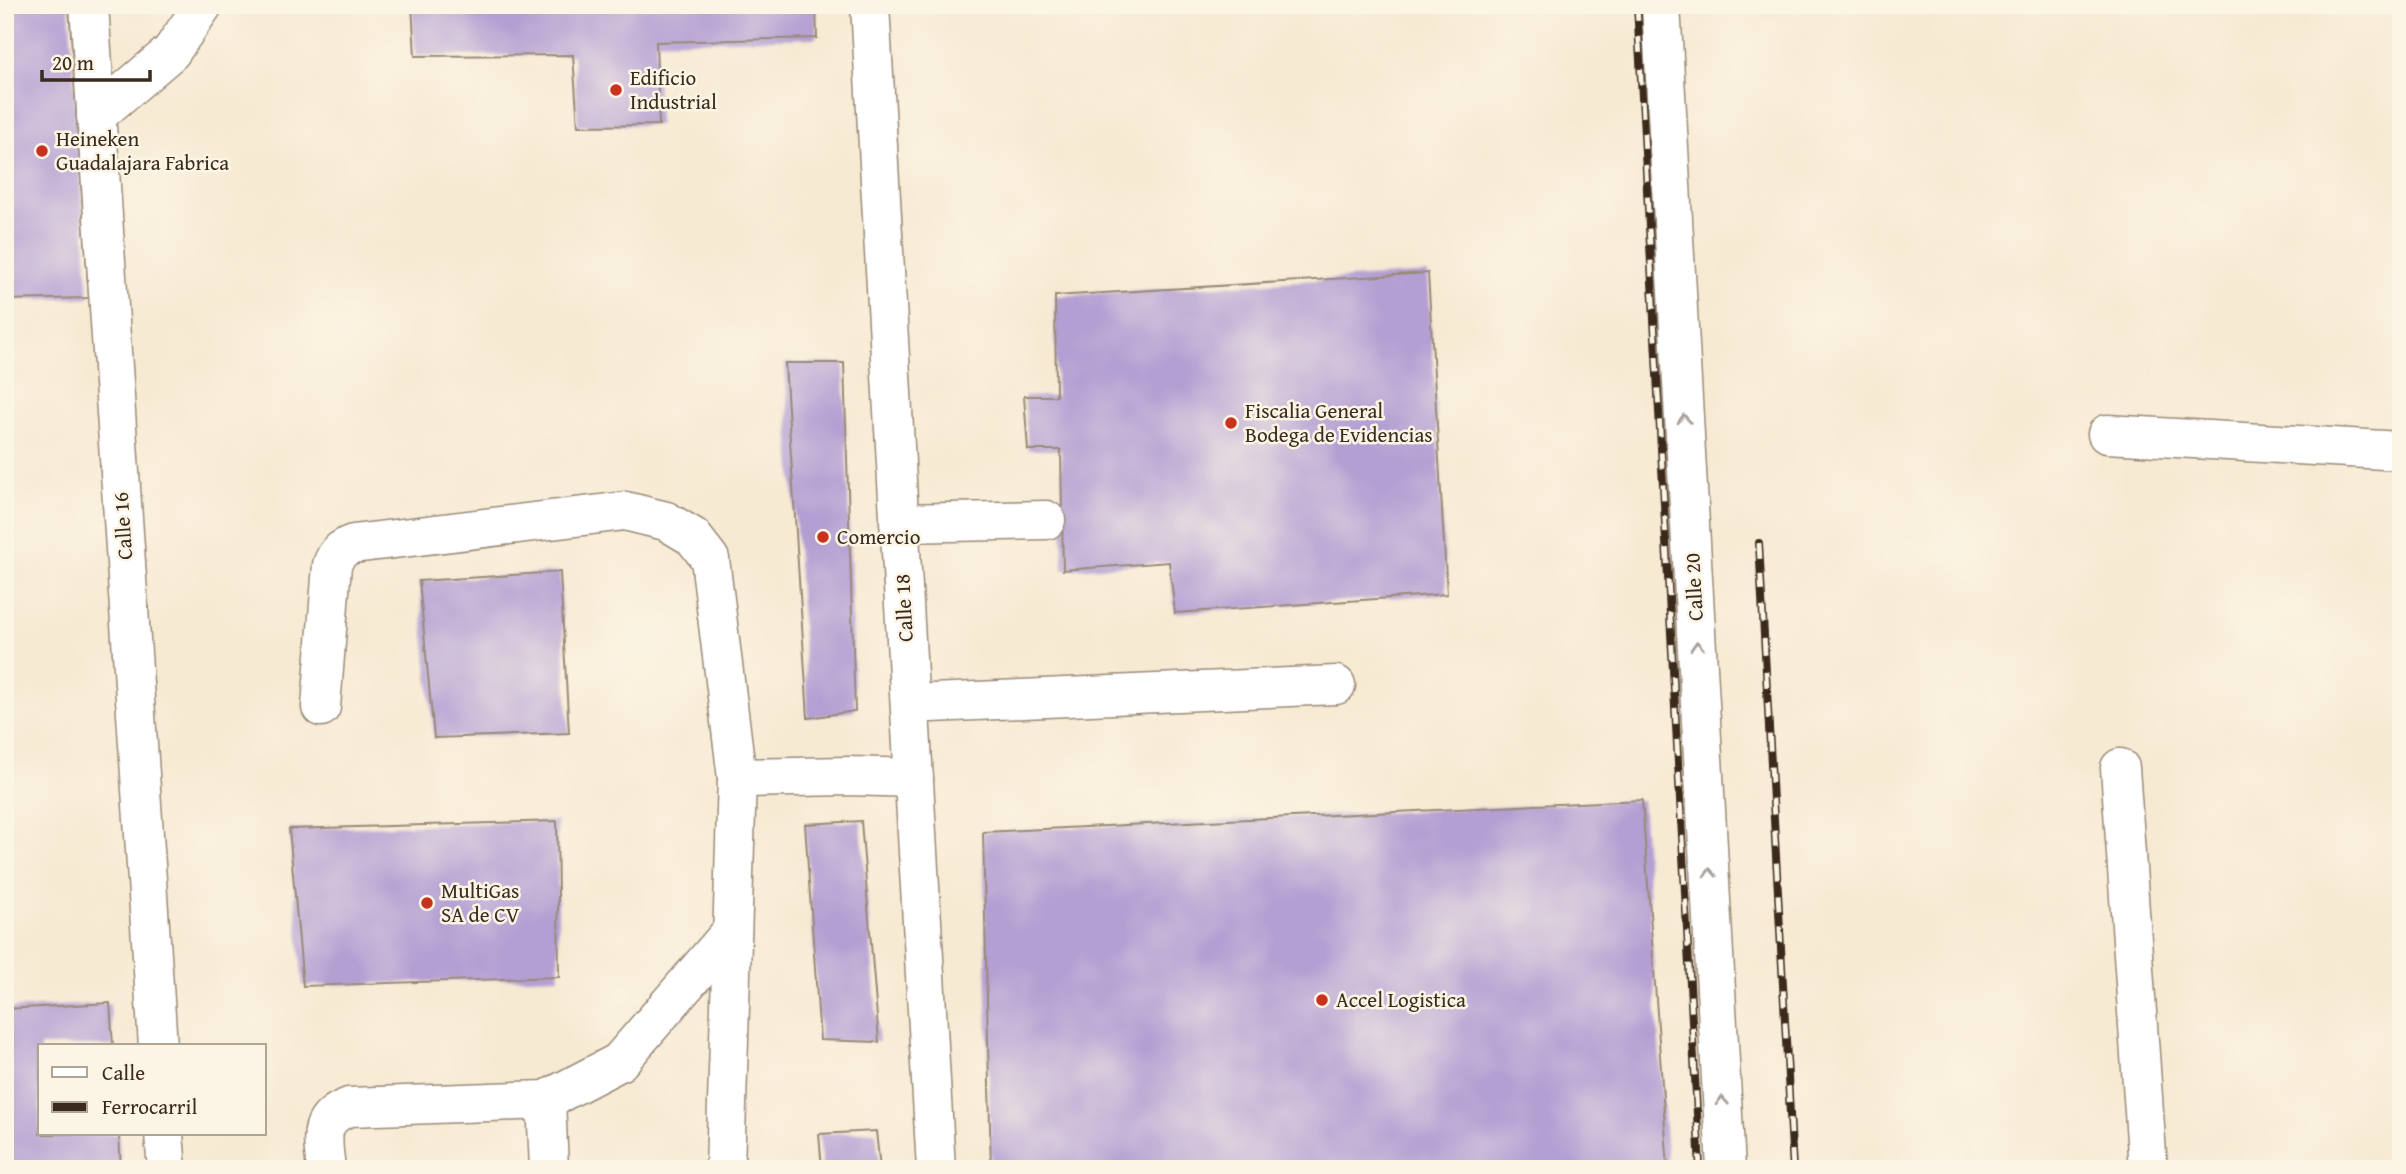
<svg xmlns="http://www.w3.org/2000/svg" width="2406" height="1174" font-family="'Gentium Book Plus',serif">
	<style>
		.building { fill: #b49fd3 }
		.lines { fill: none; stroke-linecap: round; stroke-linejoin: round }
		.minor-casing { stroke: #998a78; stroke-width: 41 }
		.minor { stroke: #fff; stroke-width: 38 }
		.rail-casing { stroke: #3b2a1e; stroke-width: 8 }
		.rail { stroke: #fcf5e5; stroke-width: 5; stroke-dasharray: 16; stroke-linecap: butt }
		.oneway { stroke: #a79f9a }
		.poi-dot { fill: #c8321e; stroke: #fcf5e5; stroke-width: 2.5 }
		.labels { text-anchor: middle; stroke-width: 5; stroke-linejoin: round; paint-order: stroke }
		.poi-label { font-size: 21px; fill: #3b2a1e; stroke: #fcf5e5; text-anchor: start }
		.street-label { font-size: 21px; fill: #3b2a1e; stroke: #fcf5e5 }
	</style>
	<rect width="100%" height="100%" fill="#fcf5e5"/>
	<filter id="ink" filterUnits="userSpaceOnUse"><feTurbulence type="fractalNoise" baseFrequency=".0143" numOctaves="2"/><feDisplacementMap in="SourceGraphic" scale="14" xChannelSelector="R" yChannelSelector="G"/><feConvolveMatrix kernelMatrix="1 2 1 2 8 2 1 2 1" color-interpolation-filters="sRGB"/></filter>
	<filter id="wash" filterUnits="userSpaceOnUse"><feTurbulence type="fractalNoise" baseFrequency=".00686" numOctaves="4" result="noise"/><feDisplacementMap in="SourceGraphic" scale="28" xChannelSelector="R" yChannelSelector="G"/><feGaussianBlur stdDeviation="1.57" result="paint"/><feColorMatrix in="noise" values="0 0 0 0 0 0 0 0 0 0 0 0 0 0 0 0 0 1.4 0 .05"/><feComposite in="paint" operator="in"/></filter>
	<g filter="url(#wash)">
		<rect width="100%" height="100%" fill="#f7ead3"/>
		<g id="blocks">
			<!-- building -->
			<g class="building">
				<path d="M5 5H69L89 298 5 300Z"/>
				<path d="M412 5H816L817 38 656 42 659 125 578 126 573 55 415 56Z"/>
				<path d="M1428 273 1447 594 1175 613 1169 562 1063 570 1061 450H1028L1024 396H1056L1055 296Z"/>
				<path d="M785 363H844L855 711 808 718Z"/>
				<path d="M560 572 569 733 434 738 419 581Z"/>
				<path d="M1642 800 1668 1169H991L983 832Z"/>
				<path d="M557 821 559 977 303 986 289 829Z"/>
				<path d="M861 821 879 1042 820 1040 805 824Z"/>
				<path d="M110 1003 113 1046H40V1134H119L121 1169H5V1009Z"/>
				<path d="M876 1131 880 1169H822L819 1134Z"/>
			</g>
		</g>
	</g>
	<g filter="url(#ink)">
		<use href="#blocks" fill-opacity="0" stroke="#998a78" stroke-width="2"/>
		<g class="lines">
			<!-- minor casing -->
			<g class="minor-casing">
				<g id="minor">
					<path d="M89 5 158 1046"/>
					<path d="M870 5 936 1169"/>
					<path d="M1661 5 1726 1169"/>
					<path d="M96 116 171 52 203 5"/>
					<path d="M2107 434 2401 451"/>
					<path d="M899 523 1046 520"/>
					<path d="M910 704 1336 685"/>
					<path d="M321 707 332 565C336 553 342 548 353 544L625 511 666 521 693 537 710 559 737 778 725 1169"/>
					<path d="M2120 768 2148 1169"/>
					<path d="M737 778 849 776 914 778"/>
					<path d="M546 1100 549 1169"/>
					<path d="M164 1134 167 1169"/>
					<path d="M326 1169C323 1139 316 1119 349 1107L546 1100 619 1062 732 931"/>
				</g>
			</g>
			<!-- minor -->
			<use href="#minor" class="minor"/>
			<!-- rail casing -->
			<g class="rail-casing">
				<g id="rail">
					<path d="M1637 5 1700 1169"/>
					<path d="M1759 543 1793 1169"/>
				</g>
			</g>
			<!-- rail -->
			<use href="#rail" class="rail"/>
		</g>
		<!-- one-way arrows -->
		<defs><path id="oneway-chevron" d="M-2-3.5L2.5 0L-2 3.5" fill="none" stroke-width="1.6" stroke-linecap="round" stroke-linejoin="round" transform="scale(1.75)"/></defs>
		<g class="oneway">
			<use href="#oneway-chevron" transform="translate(1684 419) rotate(-93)"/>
			<use href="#oneway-chevron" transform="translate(1697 646) rotate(-93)"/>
			<use href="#oneway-chevron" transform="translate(1710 873) rotate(-93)"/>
			<use href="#oneway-chevron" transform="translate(1722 1101) rotate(-93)"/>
		</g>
	</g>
	<!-- markers -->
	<g class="poi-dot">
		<circle cx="616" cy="90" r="7"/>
		<circle cx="42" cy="151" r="7"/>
		<circle cx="1231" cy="423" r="7"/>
		<circle cx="823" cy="537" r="7"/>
		<circle cx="427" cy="903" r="7"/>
		<circle cx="1322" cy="1000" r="7"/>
	</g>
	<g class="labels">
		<!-- poi labels -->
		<g class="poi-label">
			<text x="630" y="85">Edificio<tspan x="630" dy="24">Industrial</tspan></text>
			<text x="56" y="146">Heineken<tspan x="56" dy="24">Guadalajara Fabrica</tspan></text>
			<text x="1245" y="418">Fiscalia General<tspan x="1245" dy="24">Bodega de Evidencias</tspan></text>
			<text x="837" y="544">Comercio</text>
			<text x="441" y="898">MultiGas<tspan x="441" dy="24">SA de CV</tspan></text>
			<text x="1336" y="1007">Accel Logistica</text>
		</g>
		<!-- street labels -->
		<g class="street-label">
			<text transform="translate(123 526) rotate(-94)" y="7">Calle 16</text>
			<text transform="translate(1694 587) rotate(-93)" y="7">Calle 20</text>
			<text transform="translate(904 608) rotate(-93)" y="7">Calle 18</text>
		</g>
	</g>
	<!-- margin -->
	<rect width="2406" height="1174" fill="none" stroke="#fcf5e5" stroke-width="28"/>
	<!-- legend -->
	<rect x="38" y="1044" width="228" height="91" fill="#fcf5e5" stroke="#afa495" stroke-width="2"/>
	<rect x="52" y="1067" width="35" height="10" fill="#ffffff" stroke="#afa495" stroke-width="2"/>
	<text x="102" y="1080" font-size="21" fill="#3b2a1e">Calle</text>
	<rect x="52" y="1102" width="35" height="10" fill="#3b2a1e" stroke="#afa495" stroke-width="2"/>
	<text x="102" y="1114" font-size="21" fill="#3b2a1e">Ferrocarril</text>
	<!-- scale -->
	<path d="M42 70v10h108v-10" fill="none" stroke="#3b2a1e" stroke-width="3.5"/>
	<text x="52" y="70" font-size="21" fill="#3b2a1e" stroke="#fcf5e5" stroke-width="5" paint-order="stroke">20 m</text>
</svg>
